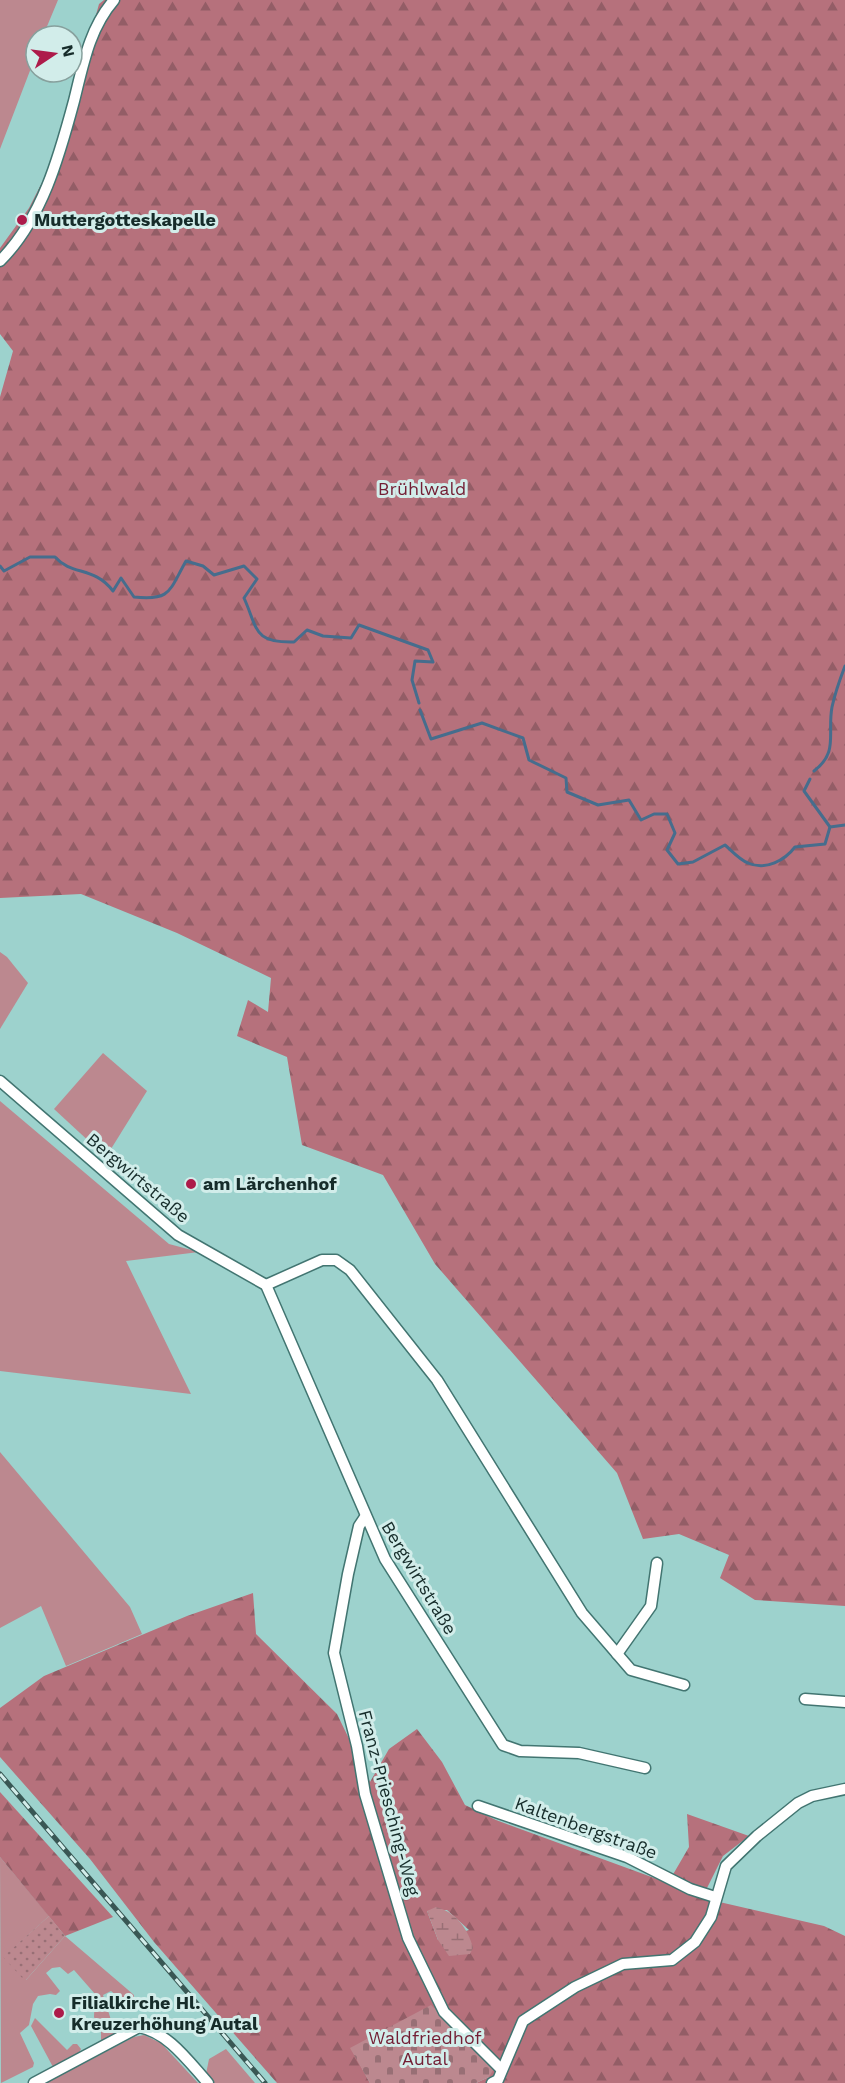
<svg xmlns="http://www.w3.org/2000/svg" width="845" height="2083" font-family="'Work Sans',sans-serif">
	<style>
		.grass { fill: #bc888f }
		.forest { fill: url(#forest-firs); fill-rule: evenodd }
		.wetland { fill: url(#wetland-marsh) }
		.cemetery { fill: url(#cemetery-stones) }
		.park { fill: url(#park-dots) }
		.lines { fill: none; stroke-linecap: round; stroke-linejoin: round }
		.stream { stroke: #466d8d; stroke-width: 3 }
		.minor-casing { stroke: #427571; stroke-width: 13 }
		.minor { stroke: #fff; stroke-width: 10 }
		.rail-casing { stroke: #395754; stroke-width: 5 }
		.rail { stroke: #d2edea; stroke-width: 3; stroke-dasharray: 9; stroke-linecap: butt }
		.poi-dot { fill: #ad1b4a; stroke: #d2edea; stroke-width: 2 }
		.labels { text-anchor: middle; stroke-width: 6; stroke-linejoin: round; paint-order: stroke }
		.poi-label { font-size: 18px; font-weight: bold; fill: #162c2a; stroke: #d2edea; text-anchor: start }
		.park-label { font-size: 18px; fill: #731e34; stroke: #d2edea }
		.street-label { font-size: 18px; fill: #162c2a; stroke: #d2edea }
	</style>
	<defs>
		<pattern id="forest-firs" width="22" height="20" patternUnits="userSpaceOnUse" patternTransform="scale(1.5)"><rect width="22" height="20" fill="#b6717c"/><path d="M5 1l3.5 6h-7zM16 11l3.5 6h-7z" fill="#935d66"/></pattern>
		<pattern id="wetland-marsh" width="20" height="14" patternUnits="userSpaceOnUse" patternTransform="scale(1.5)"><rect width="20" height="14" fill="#bc888f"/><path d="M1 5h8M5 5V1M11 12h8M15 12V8" fill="none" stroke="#986f75"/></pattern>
		<pattern id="cemetery-stones" width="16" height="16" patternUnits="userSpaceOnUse" patternTransform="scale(1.5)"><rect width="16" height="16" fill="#bc888f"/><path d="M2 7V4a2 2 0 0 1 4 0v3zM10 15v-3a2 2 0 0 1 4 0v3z" fill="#986f75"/></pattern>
		<pattern id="park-dots" width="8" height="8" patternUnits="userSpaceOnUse" patternTransform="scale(1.5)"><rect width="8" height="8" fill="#bc888f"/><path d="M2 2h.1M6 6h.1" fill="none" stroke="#986f75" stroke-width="1.8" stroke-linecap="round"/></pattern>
	</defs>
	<rect width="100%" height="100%" fill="#9dd2cd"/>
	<!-- grass -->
	<g class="grass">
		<path d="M0 0H58L43 36H36V55L0 149Z"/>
		<path d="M0 952 7 957 28 983 0 1029Z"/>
		<path d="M103 1053 147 1091 106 1157 54 1109Z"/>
		<path d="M0 1101 169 1244 199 1252 126 1261 191 1394 0 1371Z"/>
		<path d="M0 1452 130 1607 142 1634 66 1666 41 1606 0 1628Z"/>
		<path d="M0 1857 49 1916 4 1957 26 1980 65 1936 134 1995V2010L111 1991 103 1995 111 2020 118 2022 129 2019 133 2024 101 2042V2032L94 2017 95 1994 74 1970 68 1974 60 1967 52 1968 46 1973 60 1991 56 1995 50 1994 38 1996 33 2004 29 2025 20 2033 34 2063 33 2067 1 2083Z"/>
		<path d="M35 2018 67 2050 73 2044H77L81 2049 79 2053 53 2067 31 2026Z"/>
		<path d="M144 2035 161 2043 198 2083H46L134 2037Z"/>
		<path d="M226 2049 255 2083H214L206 2074 209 2059Z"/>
	</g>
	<!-- forest -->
	<g class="forest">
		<path d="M104 0H845V1606L755 1600 720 1578 729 1555 679 1534 643 1539 617 1473 435 1264 383 1175 302 1145 287 1057 237 1036 248 1000 268 1012 271 978 177 933 81 894 0 898V397L13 351 0 334V248L29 208 59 149 99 4Z"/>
		<path d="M253 1593 256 1634 337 1714 370 1782 389 1749 417 1729 442 1762 465 1805 496 1820 668 1883 689 1847 687 1814 749 1836 723 1856 702 1898 824 1926 845 1936V2083H476L489 2077 351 2048 370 2083H277L154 1942 90 1859 0 1757V1708L44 1676 187 1616ZM447 1910 469 1930 438 1940 427 1911Z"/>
		<path d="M0 1792 113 1917 65 1936 0 1857Z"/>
	</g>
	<!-- wetland -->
	<path class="wetland" d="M436 1907C456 1912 468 1929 473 1948L470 1954 449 1956 438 1940 427 1911Z"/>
	<!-- cemetery -->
	<path class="cemetery" d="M431 2005 495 2067 489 2077 476 2083H370L350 2048Z"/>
	<!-- park -->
	<path class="park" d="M49 1916 65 1936 25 1981 3 1957Z"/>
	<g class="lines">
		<!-- stream -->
		<g class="stream">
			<path d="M0 566 4 571 30 557H55C72 576 94 566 113 591L121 578 134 597C171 601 169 591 186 561L203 566 214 575 244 566 257 579 244 598C258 629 253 643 294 642L307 630 323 636 351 638 359 625 428 650 433 662 415 661 412 680 419 703"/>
			<path d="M420 710 431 739 482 723 523 738 529 760 566 778 567 792 598 805 629 800 641 820 654 814H667L675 833 667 850 678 864 693 862 725 845C732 851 740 860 748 863 766 871 785 860 795 847L825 844 830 827 845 825"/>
			<path d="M814 771C839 752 827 734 832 707 835 693 840 679 845 666"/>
			<path d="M810 779 804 791 830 827"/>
		</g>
		<!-- minor casing -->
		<g class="minor-casing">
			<g id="minor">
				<path d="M0 261C42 219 59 157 74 101 83 65 89 29 114 0"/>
				<path d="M0 1081 178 1235 266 1285 385 1559 503 1745 520 1751 579 1753 645 1768"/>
				<path d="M266 1285 322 1260H336L350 1270 437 1380 582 1613 631 1670 684 1685"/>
				<path d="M365 1517 359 1526 348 1574 334 1653 357 1746 365 1794 408 1938 444 2012 501 2069"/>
				<path d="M617 1654 651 1606 657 1563"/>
				<path d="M805 1699 845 1702"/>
				<path d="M478 1806 627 1857 690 1889 715 1897"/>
				<path d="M34 2083 139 2027C169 2033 188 2061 208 2083"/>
				<path d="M492 2083 498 2080 523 2021 575 1987 623 1964 672 1960 695 1942 711 1917 726 1866 757 1836 798 1803 812 1796 845 1789"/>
			</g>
		</g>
		<!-- minor -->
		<use href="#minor" class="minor"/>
		<!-- rail casing -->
		<g class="rail-casing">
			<path id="rail" d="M0 1774 265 2083"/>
		</g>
		<!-- rail -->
		<use href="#rail" class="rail"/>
	</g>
	<!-- markers -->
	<g class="poi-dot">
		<circle cx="22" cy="220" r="6"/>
		<circle cx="191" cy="1184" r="6"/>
		<circle cx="59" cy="2013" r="6"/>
	</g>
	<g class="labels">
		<!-- poi labels -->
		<g class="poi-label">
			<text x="34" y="226">Muttergotteskapelle</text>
			<text x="203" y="1190">am Lärchenhof</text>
			<text x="71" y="2009">Filialkirche Hl.<tspan x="71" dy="21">Kreuzerhöhung Autal</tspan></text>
		</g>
		<!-- park labels -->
		<g class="park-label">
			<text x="422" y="495">Brühlwald</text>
			<text x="425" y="2044">Waldfriedhof<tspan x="425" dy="21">Autal</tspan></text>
		</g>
		<!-- street labels -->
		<g class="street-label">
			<text transform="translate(138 1178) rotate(40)" y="6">Bergwirtstraße</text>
			<text transform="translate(419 1578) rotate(59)" y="6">Bergwirtstraße</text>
			<text transform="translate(389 1803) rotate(75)" y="6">Franz-Priesching-Weg</text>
			<text transform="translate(586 1828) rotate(20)" y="6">Kaltenbergstraße</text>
		</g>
	</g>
	<!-- north arrow -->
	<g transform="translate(54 54) rotate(77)"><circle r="28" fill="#d2edea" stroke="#87a09d" stroke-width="1.5"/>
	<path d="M0-4.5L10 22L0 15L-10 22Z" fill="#ad1b4a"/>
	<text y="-9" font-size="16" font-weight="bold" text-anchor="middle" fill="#162c2a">N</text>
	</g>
</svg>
